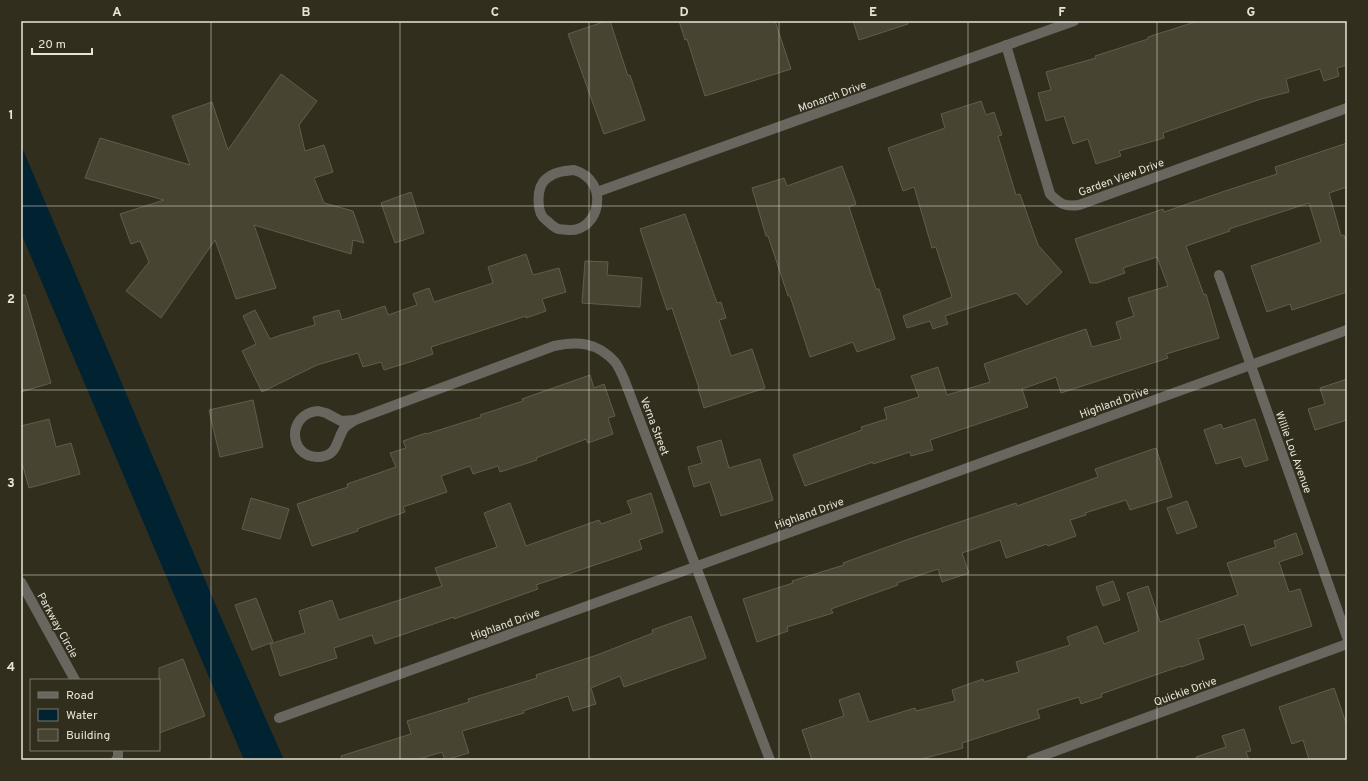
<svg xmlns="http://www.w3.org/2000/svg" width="1368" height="781" font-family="Overpass,sans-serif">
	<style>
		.water { fill: #002231 }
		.building { fill: #484432; stroke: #625d4b }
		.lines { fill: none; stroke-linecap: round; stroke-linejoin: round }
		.minor { stroke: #68665e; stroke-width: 10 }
		.grid { fill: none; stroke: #e6e3d9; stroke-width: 1; stroke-opacity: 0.55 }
		.labels { text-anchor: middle; stroke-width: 3; stroke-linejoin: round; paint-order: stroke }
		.street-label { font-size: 11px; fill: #e6e3d9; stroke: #322e1d }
		.neatline { fill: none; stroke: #e6e3d9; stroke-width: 1.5 }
		.grid-label { font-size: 13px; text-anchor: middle; font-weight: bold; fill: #e6e3d9 }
	</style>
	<rect width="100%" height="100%" fill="#322e1d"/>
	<!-- water -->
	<path class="water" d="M21 145 219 613 284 760H244L21 233Z"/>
	<!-- building -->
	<g class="building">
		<path d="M606 21H610L628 76 630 75 645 120 604 134 568 34Z"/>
		<path d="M679 21H775L791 69 705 96 687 39 685 40Z"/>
		<path d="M853 21H907L908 24 859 40Z"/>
		<path d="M1198 21H1347V65L1337 68 1339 76 1324 81 1320 69 1286 79 1289 92 1261 99 1163 133 1164 138 1119 151 1121 156 1096 164 1088 139 1073 144 1064 116 1046 121 1038 93 1051 90 1046 72 1096 58 1095 56 1148 39V37Z"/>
		<path d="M281 74 317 101 299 125 305 151 324 145 333 172 314 178 324 203 353 211 364 243 353 240 351 254 254 225 276 288 236 299 215 240 161 318 126 291 149 262 140 241 131 244 120 214 164 200 85 178 100 138 190 165 172 116 212 102 228 150Z"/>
		<path d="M981 101 986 115 994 112 1002 135 998 136 1016 195 1020 194 1038 245 1062 272 1027 305 1016 293 945 316 948 324 933 329 930 321 907 328 903 316 952 297 936 247 932 248 914 187 903 191 888 148 945 128 941 114Z"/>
		<path d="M1347 143V187L1329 193 1341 236 1344 235 1347 245V292L1292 310 1290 304 1267 312 1251 266 1321 242 1309 203 1229 229 1230 231 1186 246 1204 295 1206 294 1219 338 1166 354 1168 358 1061 393 1056 377 1022 389 1028 407 930 440 933 450 911 456 910 452 873 464V462L805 486 793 455 862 430 861 427 887 419 884 408 919 397 911 376 938 367 947 395 990 382 984 364 1047 342 1086 329 1092 347 1121 339 1116 322 1134 316 1128 298 1168 286 1157 257 1123 268 1125 273 1097 283H1090L1075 239 1163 209 1164 212 1225 191 1277 174 1275 167Z"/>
		<path d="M842 166 856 204 849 207 876 289H879L895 339 857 352 853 342 810 357 790 296H788L768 236H766L752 188 784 178 787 186Z"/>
		<path d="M411 192 424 233 395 243 381 203Z"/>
		<path d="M685 214 717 303 721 302 726 318 719 320 731 356 752 349 765 388 704 408 698 388H699L672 308 667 310 640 229Z"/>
		<path d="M526 254 533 275 559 268 566 292 542 299 546 311 526 318V316L431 347 433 354 413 361 384 370 381 362 363 367 358 353 317 365 262 392 242 351 256 344 243 316 255 310 270 339 281 335 315 325 313 317 339 310 342 320 385 306 388 315 417 305 413 294 429 288 434 302 493 283 488 267Z"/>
		<path d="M585 261 608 262 607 275 642 278 640 307 582 303Z"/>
		<path d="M21 295H25L51 383 21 392Z"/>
		<path d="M590 375 594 388 604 384 615 416 608 418 613 434 588 443 586 439 536 458 537 460 500 472 498 466 473 474 470 466 441 476 447 492 403 507 405 512 357 529 358 531 312 546 297 504 348 487 347 484 396 467 390 453 406 448 403 441 426 433V434L481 417 480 415 523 401 522 399Z"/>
		<path d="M1347 379V420L1315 430 1308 409 1325 404 1320 388Z"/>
		<path d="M253 400 263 447 220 457 209 410Z"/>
		<path d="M49 419 56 447 71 443 80 474 29 488 21 459V426Z"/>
		<path d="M1255 419 1268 460 1245 467 1241 457 1216 464 1204 430 1221 424 1223 429Z"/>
		<path d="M721 440 729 468 760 459 773 500 721 516 710 482 694 487 688 467 702 463 697 447Z"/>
		<path d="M1156 448 1172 497 1130 510 1126 500 1085 513 1086 515 1070 520 1076 536 1048 546 1047 544 1006 558 1000 540 962 553 969 573 942 582 938 569 897 583 898 585 831 609 833 613 787 627 788 631 757 642 743 599 793 583 792 581 844 565 843 563 912 538 1016 503 1017 506 1098 477 1095 469Z"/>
		<path d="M651 493 663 532 639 540 642 549 536 585 538 589 454 619V617L375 644 372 635 334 648 337 658 280 676 270 644 305 633 299 611 332 600 339 620 442 586 435 568 497 547 484 513 510 503 526 546 599 520 601 524 632 513 627 501Z"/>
		<path d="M251 498 289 509 280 539 242 529Z"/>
		<path d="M1187 501 1197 527 1177 534 1167 508Z"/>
		<path d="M1296 533 1303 554 1279 562 1289 592 1300 589 1312 626 1251 646 1244 624 1198 639 1204 659 1181 667V666L1101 694 1102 697 1081 704 1079 697 1037 710 1040 718 962 743 963 748 918 760H812L802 730 844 716 839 700 859 693 869 722 915 708 916 711 955 701 952 690 983 679 984 682 1019 672 1016 662 1070 645 1067 637 1097 626 1104 644 1139 631 1127 593 1148 586 1160 622 1238 595 1227 563 1276 547 1274 541Z"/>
		<path d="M1113 581 1120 600 1103 606 1096 587Z"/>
		<path d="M256 598 273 642 252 650 235 605Z"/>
		<path d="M691 616 706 658 624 687 620 676 591 688 596 704 573 711 568 696 523 711 524 713 462 731 469 753 445 760 442 752 416 760H342L341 756 411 734 407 721 469 702 468 699 537 678 536 675 597 655 653 633 652 630Z"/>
		<path d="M183 659 205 716 159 733V668Z"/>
		<path d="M1334 688 1347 726V760H1309L1303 740 1292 744 1279 707Z"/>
		<path d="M1244 729 1251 751 1246 752 1249 760H1196V757L1226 747 1222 736Z"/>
	</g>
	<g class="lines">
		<!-- minor -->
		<g class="minor">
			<path d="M1006 45 1050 194C1060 204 1065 207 1079 205L1347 108"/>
			<path d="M574 170C611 181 600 232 568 230 565 229 561 230 559 229 554 228 550 223 546 220 536 213 536 187 546 179 554 172 563 171 574 170Z"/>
			<path d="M597 192 1074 21"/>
			<path d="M1219 275 1347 637"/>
			<path d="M318 411 326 413 341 421 355 420C351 423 345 426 343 430 336 442 337 457 317 457 289 457 286 414 318 411Z"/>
			<path d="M355 420 554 346C578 341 597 342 615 362 619 367 621 373 624 379L770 760"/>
			<path d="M21 582 75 680"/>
			<path d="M279 718 1347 330"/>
			<path d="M116 760 118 757V750"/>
			<path d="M1031 760 1347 644"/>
		</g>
	</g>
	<!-- grid -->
	<path class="grid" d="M211 21V760M400 21V760M589 21V760M779 21V760M968 21V760M1157 21V760M21 206H1347M21 390H1347M21 575H1347"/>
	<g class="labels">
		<!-- street labels -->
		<g class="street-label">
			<text transform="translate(832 96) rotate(-20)" y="4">Monarch Drive</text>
			<text transform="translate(1121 177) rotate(-20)" y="4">Garden View Drive</text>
			<text transform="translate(1114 402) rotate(-20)" y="4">Highland Drive</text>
			<text transform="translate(655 426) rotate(69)" y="4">Verna Street</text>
			<text transform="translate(1294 452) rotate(70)" y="4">Willie Lou Avenue</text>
			<text transform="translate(809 513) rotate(-20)" y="4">Highland Drive</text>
			<text transform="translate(505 624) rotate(-20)" y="4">Highland Drive</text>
			<text transform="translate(58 625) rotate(61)" y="4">Parkway Circle</text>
			<text transform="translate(1185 691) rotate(-20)" y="4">Quickie Drive</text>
		</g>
	</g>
	<!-- border -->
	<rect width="1368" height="781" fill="none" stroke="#322e1d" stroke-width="44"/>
	<!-- legend -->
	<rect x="30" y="679" width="130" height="72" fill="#322e1d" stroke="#7a7668"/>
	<rect x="38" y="692" width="20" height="6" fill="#68665e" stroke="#7a7668"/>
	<text x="66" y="699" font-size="12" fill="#e6e3d9">Road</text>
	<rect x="38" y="709" width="20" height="12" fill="#002231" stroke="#7a7668"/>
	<text x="66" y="719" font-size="12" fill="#e6e3d9">Water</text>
	<rect x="38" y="729" width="20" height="12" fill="#484432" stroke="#7a7668"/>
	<text x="66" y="739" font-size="12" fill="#e6e3d9">Building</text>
	<!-- scale -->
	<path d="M32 48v6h60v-6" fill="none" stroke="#e6e3d9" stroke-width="2"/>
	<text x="38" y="48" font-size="12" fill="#e6e3d9" stroke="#322e1d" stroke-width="3" paint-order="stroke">20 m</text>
	<rect x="22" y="22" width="1324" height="737" class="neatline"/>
	<g class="grid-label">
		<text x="117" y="16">A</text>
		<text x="306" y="16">B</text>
		<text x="495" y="16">C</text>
		<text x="684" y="16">D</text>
		<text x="873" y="16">E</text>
		<text x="1062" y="16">F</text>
		<text x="1251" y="16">G</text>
		<text x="11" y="119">1</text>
		<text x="11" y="303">2</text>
		<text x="11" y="487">3</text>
		<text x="11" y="671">4</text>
	</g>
</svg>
